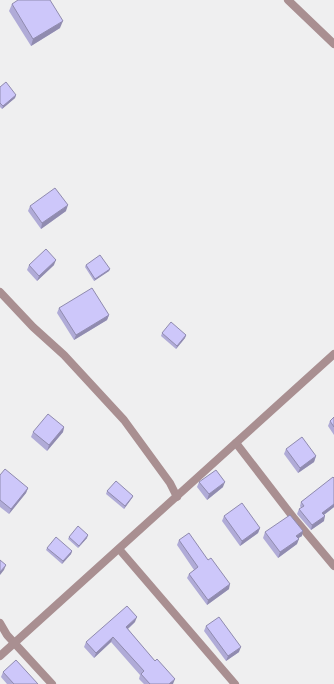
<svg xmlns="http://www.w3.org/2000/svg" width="334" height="684" font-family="'DejaVu Sans',sans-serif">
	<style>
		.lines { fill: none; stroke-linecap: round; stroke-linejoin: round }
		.minor { stroke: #a98f91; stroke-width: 8 }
		.wall { fill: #b0abd7 }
		.shaded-wall { fill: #908baf }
		.building { fill: #cdc7fa; stroke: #908baf }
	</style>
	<rect width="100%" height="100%" fill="#efeff0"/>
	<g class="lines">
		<!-- minor -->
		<g class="minor">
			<path d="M288 0 334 44"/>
			<path d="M0 292 33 327 64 355 124 420 170 483 177 497"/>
			<path d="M236 443 293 517 334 566"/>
			<path d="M119 549 235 684"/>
			<path d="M0 623 7 635 52 684"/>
			<path d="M0 656 334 354"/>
		</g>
	</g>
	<!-- wall -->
	<g class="wall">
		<path d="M12 4 60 28 31 46 9 11Z"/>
		<path d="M0 87 16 95 15 98 2 109 0 107Z"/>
		<path d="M30 206 66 211 41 229 28 211Z"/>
		<path d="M29 265H54L37 281 27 270Z"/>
		<path d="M86 265 110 269 109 271 94 281 85 267Z"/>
		<path d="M59 308 109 315 107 320 74 340 57 313Z"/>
		<path d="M162 333 186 335 185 338 176 349 161 336Z"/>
		<path d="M334 417V435L328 426 330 421Z"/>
		<path d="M64 427 63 432 47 451 31 437 33 432Z"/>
		<path d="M286 449 316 456 314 462 298 473 284 454Z"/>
		<path d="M0 475 28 488 26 493 9 514 0 507Z"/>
		<path d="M334 478V507L324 515V521L311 530 297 514 299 509 301 508 300 506 301 502Z"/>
		<path d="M199 482 223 487 207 500 197 487Z"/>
		<path d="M107 491 133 496 132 498 124 509 106 494Z"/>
		<path d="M224 516 260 528 258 533 240 546 222 521Z"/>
		<path d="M265 532 302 536 298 538 297 544 278 558 263 538Z"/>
		<path d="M69 537 87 538 78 548 68 539Z"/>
		<path d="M179 540 208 560 229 589 207 605 187 578 189 574 194 570 177 545Z"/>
		<path d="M47 548 72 551 71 554 62 564 46 550Z"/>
		<path d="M135 622 128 629 173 684H144L139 679 140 675 111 642 94 658 84 647 86 642Z"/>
		<path d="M206 626 239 652 226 661 204 631Z"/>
		<path d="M3 672 38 684H7L1 677Z"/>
	</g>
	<!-- shaded-wall -->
	<g class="shaded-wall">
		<path d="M63 21 60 28 31 46 33 39Z"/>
		<path d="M16 95 15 98 2 109 3 106Z"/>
		<path d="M68 205 66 211 41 229 42 223Z"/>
		<path d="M56 260 54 265 37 281 39 276Z"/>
		<path d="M110 269 109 271 94 281 95 279Z"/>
		<path d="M109 315 107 320 74 340 76 335Z"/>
		<path d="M186 335 185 338 176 349 177 346Z"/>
		<path d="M64 427 63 432 47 451 49 445Z"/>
		<path d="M316 456 314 462 298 473 300 468Z"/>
		<path d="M225 482 223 487 207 500 209 494Z"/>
		<path d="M28 488 26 493 9 514 11 509Z"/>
		<path d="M133 496 132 498 124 509 125 506Z"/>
		<path d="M334 504V507L321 517 322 513Z"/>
		<path d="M325 516 324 521 311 530 312 525Z"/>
		<path d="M260 528 258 533 240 546 242 541Z"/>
		<path d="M303 531 302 536 294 541 296 536Z"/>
		<path d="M88 535 87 538 78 548 79 546Z"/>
		<path d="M299 539 297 544 278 558 280 552Z"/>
		<path d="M72 551 71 554 62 564 63 561Z"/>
		<path d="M6 565 4 570 0 575V572Z"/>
		<path d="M230 584 229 589 207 605 208 600Z"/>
		<path d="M137 617 135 622 124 632 126 627Z"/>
		<path d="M113 637 111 642 94 658 96 653Z"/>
		<path d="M241 647 239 652 226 661 228 656Z"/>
		<path d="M175 679 173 684H169Z"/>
	</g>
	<!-- building -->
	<g class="building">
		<path d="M18 0H50L63 21 33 39 12 4Z"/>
		<path d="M6 82 16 95 3 106 0 103V87Z"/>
		<path d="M55 188 68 205 42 223 30 206Z"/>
		<path d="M46 249 56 260 39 276 29 265Z"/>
		<path d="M100 255 110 269 95 279 86 265Z"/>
		<path d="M92 288 109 315 76 335 59 308Z"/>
		<path d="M171 322 186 335 177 346 162 333Z"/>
		<path d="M48 414 64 427 49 445 33 432Z"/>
		<path d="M334 417V427L330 421Z"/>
		<path d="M302 437 316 456 300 468 286 449Z"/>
		<path d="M5 469 28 488 11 509 0 500V475Z"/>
		<path d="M216 470 225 482 209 494 199 482Z"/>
		<path d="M333 477 334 478V504L322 513 325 516 312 525 299 509 304 506 301 502Z"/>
		<path d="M116 481 133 496 125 506 107 491Z"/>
		<path d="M242 503 260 528 242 541 224 516Z"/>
		<path d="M290 515 303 531 296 536 299 539 280 552 265 532Z"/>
		<path d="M78 526 88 535 79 546 69 537Z"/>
		<path d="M189 533 208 560 211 558 230 584 208 600 189 574 198 567 179 540Z"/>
		<path d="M56 537 72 551 63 561 47 548Z"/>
		<path d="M0 560 6 565 0 572Z"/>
		<path d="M127 606 137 617 126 627 155 661 157 659 175 679 169 684H150L141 674 144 671 113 637 96 653 86 642Z"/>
		<path d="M219 617 241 647 228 656 206 626Z"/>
		<path d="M16 660 38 684H14L3 672Z"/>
	</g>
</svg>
